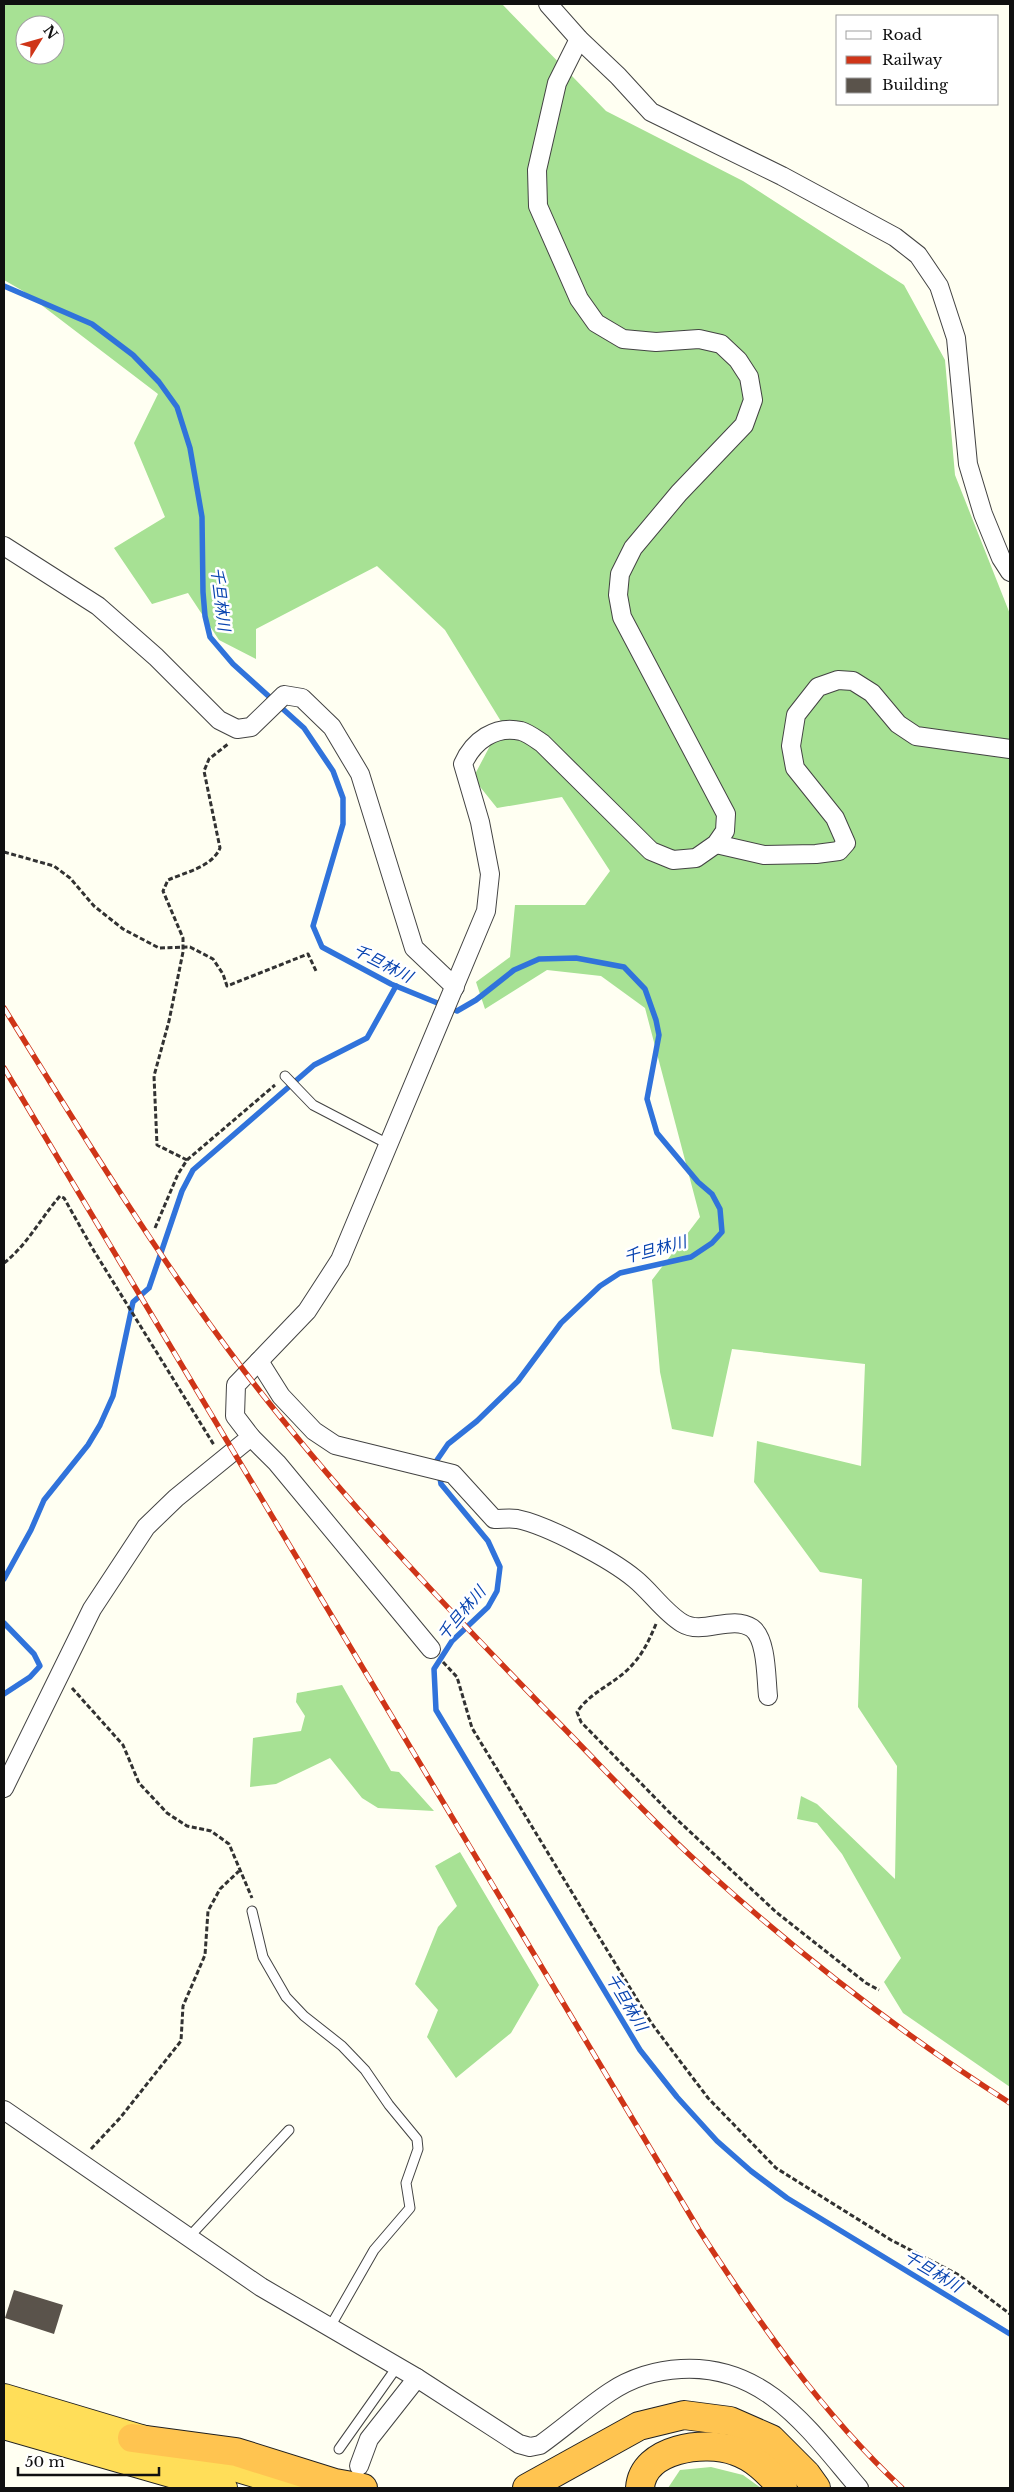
<svg xmlns="http://www.w3.org/2000/svg" width="1014" height="2492" font-family="'Libre Baskerville','Noto Sans JP',serif">
	<style>
		.forest { fill: #a7e194; fill-rule: evenodd }
		.lines { fill: none; stroke-linecap: round; stroke-linejoin: round }
		.stream { stroke: #3073db; stroke-width: 5.5 }
		.building { fill: #5a534b }
		.service-casing { stroke: #434343; stroke-width: 11 }
		.minor-casing { stroke: #434343; stroke-width: 20 }
		.trunk-casing { stroke: #212121; stroke-width: 30 }
		.motorway-casing { stroke: #212121; stroke-width: 30 }
		.path { stroke: #323232; stroke-width: 3; stroke-dasharray: 5 2.5; stroke-linecap: butt }
		.service { stroke: #fff; stroke-width: 9 }
		.minor { stroke: #fff; stroke-width: 18 }
		.trunk { stroke: #ffde59; stroke-width: 28 }
		.motorway { stroke: #ffc450; stroke-width: 28 }
		.rail-casing { stroke: #cf3518; stroke-width: 5.5 }
		.rail { stroke: #fff; stroke-width: 4; stroke-dasharray: 11; stroke-linecap: butt }
		.labels { text-anchor: middle; stroke-width: 5; stroke-linejoin: round; paint-order: stroke }
		.water-label { font-size: 16px; font-style: italic; fill: #0a45b0; stroke: #fff }
	</style>
	<rect width="100%" height="100%" fill="#fffff2"/>
	<!-- forest -->
	<g class="forest">
		<path d="M4 4H502L606 111 743 181 904 285 945 360 955 475 1010 614V2087L903 2013 884 1982 901 1958 842 1854 817 1823 797 1819 801 1796 817 1804 895 1879 897 1766 858 1707 862 1579 820 1572 754 1482 757 1441 861 1466 865 1364 732 1349 713 1437 672 1429 660 1372 652 1280 700 1217 645 1008 601 976 547 970 485 1009 476 982 510 957 515 905H585L610 871 562 797 497 808 473 778 502 723 445 630 377 566 256 629V659L219 640 188 593 152 604 114 548 165 517 134 443 158 394 23 291 4 280ZM25 25H55V55H25Z"/>
		<path d="M342 1685 391 1771 399 1772 434 1811 378 1808 362 1798 330 1758 276 1784 250 1787 253 1738 301 1731 305 1716 296 1702 297 1693Z"/>
		<path d="M460 1852 539 1985 511 2033 456 2078 427 2037 438 2010 415 1984 438 1927 457 1906 435 1866Z"/>
		<path d="M711 2467 743 2475 761 2488H668L680 2470Z"/>
	</g>
	<g class="lines">
		<!-- stream -->
		<g class="stream">
			<path d="M4 286 92 324 133 355 159 382 177 407 190 448 202 517 203 592 205 616 210 637 233 664 304 728 333 771 343 798V824L313 926 322 947 391 984 457 1011 476 1000 514 970 539 959 576 958 624 967 645 989 656 1020 659 1035 647 1099 657 1133 698 1182 712 1194 720 1209 722 1232 712 1243 691 1257 620 1273 600 1286 561 1323 518 1381 477 1421 448 1444 437 1460 441 1484 488 1541 500 1567 497 1591 488 1607 452 1641 434 1669 436 1710 640 2050 677 2097 717 2141 751 2171 787 2198 1010 2334"/>
			<path d="M4 1579 31 1530 44 1500 88 1445 100 1425 113 1396 133 1302 149 1288 182 1191 193 1170 314 1065 367 1038 396 986"/>
			<path d="M4 1623 34 1654 40 1666 30 1677 4 1694"/>
		</g>
	</g>
	<!-- building -->
	<path class="building" d="M14 2290 63 2305 54 2334 5 2318Z"/>
	<g class="lines">
		<!-- service casing -->
		<g class="service-casing">
			<g id="service">
				<path d="M285 1076 313 1105 388 1144"/>
				<path d="M252 1911 263 1957 286 1997 304 2016 342 2046 365 2070 389 2105 417 2139 418 2149 406 2183 410 2208 374 2250 330 2327"/>
				<path d="M189 2237 289 2130"/>
				<path d="M339 2449 397 2367"/>
			</g>
		</g>
		<!-- minor casing -->
		<g class="minor-casing">
			<g id="minor">
				<path d="M548 4 579 39 618 76 651 112 782 176 895 237 918 255 939 286 956 338 968 464 983 514 1001 558 1010 572"/>
				<path d="M4 546 98 606 156 657 219 720 237 729 251 727 284 695 302 698 332 727 360 774 414 948 455 987"/>
				<path d="M716 844 764 855 816 854 839 851 846 843 835 818 795 768 791 746 796 715 818 687 838 680 853 681 872 693 898 724 916 736 1010 749"/>
				<path d="M259 1361 281 1396 314 1431 335 1445 453 1474 494 1519C502 1519 510 1518 517 1519 547 1525 611 1559 635 1579 651 1592 664 1612 682 1623 703 1636 731 1614 752 1628 767 1639 766 1678 768 1696"/>
				<path d="M251 1437 277 1463 431 1649"/>
				<path d="M4 1788 92 1609 146 1527 176 1498 251 1437 235 1416 236 1385 307 1311 340 1260 486 911 490 874 480 822 463 764C473 741 495 725 521 731 528 733 536 739 542 743L651 851 673 860 696 858 716 844 725 831 726 814 622 617 618 595 620 574 633 548 679 493 744 425 753 400 749 377 738 360 721 344 699 339 656 342 623 339 596 323 579 299 538 206 537 170 557 83 579 39"/>
				<path d="M4 2110 261 2287 417 2378 519 2444 530 2447 540 2445C564 2428 586 2408 610 2392 631 2378 657 2370 681 2369 766 2364 810 2431 859 2488"/>
				<path d="M359 2466 369 2439 417 2378"/>
			</g>
		</g>
		<!-- trunk casing -->
		<g class="trunk-casing">
			<g id="trunk">
				<path d="M4 2398 305 2488"/>
				<path d="M4 2425 223 2488"/>
			</g>
		</g>
		<!-- motorway casing -->
		<g class="motorway-casing">
			<g id="motorway">
				<path d="M132 2438 236 2452 335 2483 363 2488"/>
				<path d="M527 2488 639 2426 684 2415 730 2421 771 2439 806 2474 816 2488"/>
				<path d="M640 2488C643 2448 705 2440 735 2451 756 2458 769 2473 783 2488"/>
			</g>
		</g>
		<!-- path -->
		<g class="path">
			<path d="M4 852 54 866 70 878 94 906 123 929 159 948 190 947 213 959 223 974 227 986 308 954 316 971"/>
			<path d="M187 1160 157 1145 154 1076 169 1021 183 952V938L163 891 168 880C186 872 212 867 220 848L204 771 209 759 228 744"/>
			<path d="M155 1228 178 1174 187 1160 275 1085"/>
			<path d="M4 1263C28 1244 40 1219 60 1196L64 1198 94 1251 214 1445"/>
			<path d="M656 1624C650 1638 644 1652 633 1664 617 1683 591 1691 577 1712L581 1722 670 1813 776 1912 866 1983 879 1990"/>
			<path d="M443 1662 457 1677 472 1728 652 2024 708 2098 776 2168 891 2240 957 2274 1010 2314"/>
			<path d="M72 1688 123 1745 139 1783 167 1813 187 1826 211 1831 229 1844 252 1898"/>
			<path d="M91 2149 120 2118 181 2041 183 2006 205 1955 208 1911 220 1889 239 1871"/>
		</g>
		<!-- service -->
		<use href="#service" class="service"/>
		<!-- minor -->
		<use href="#minor" class="minor"/>
		<!-- trunk -->
		<use href="#trunk" class="trunk"/>
		<!-- motorway -->
		<use href="#motorway" class="motorway"/>
		<!-- rail casing -->
		<g class="rail-casing">
			<g id="rail">
				<path d="M4 1008C81 1132 157 1256 245 1372 337 1492 441 1602 546 1710 599 1763 650 1820 706 1870 801 1956 902 2034 1010 2103"/>
				<path d="M4 1068 699 2230C759 2323 821 2412 902 2488"/>
			</g>
		</g>
		<!-- rail -->
		<use href="#rail" class="rail"/>
	</g>
	<g class="labels">
		<!-- water labels -->
		<g class="water-label">
			<text transform="translate(221 599) rotate(83)" y="6">千旦林川</text>
			<text transform="translate(383 963) rotate(27)" y="6">千旦林川</text>
			<text transform="translate(655 1249) rotate(-15)" y="6">千旦林川</text>
			<text transform="translate(461 1613) rotate(-50)" y="6">千旦林川</text>
			<text transform="translate(627 2002) rotate(59)" y="6">千旦林川</text>
			<text transform="translate(933 2271) rotate(31)" y="6">千旦林川</text>
		</g>
	</g>
	<!-- border -->
	<rect width="1014" height="2492" fill="none" stroke="#101010" stroke-width="10"/>
	<!-- legend -->
	<rect x="836" y="15" width="162" height="90" fill="#ffffff" stroke="#9f9f9f"/>
	<rect x="846" y="31" width="25" height="8" fill="#ffffff" stroke="#9f9f9f"/>
	<text x="882" y="40" font-size="15" fill="#101010">Road</text>
	<rect x="846" y="56" width="25" height="8" fill="#cf3518" stroke="#9f9f9f"/>
	<text x="882" y="65" font-size="15" fill="#101010">Railway</text>
	<rect x="846" y="78" width="25" height="15" fill="#5a534b" stroke="#9f9f9f"/>
	<text x="882" y="90" font-size="15" fill="#101010">Building</text>
	<!-- north arrow -->
	<g transform="translate(40 40) rotate(53)"><circle r="24" fill="#ffffff" stroke="#9f9f9f"/>
	<path d="M0-4L9 19L0 12L-9 19Z" fill="#cf3518"/>
	<text y="-8" font-size="14" font-weight="bold" text-anchor="middle" fill="#101010">N</text>
	</g>
	<!-- scale -->
	<path d="M18 2467v8h141v-8" fill="none" stroke="#101010" stroke-width="2.5"/>
	<text x="25" y="2467" font-size="15" fill="#101010" stroke="#ffffff" stroke-width="4" paint-order="stroke">50 m</text>
</svg>
